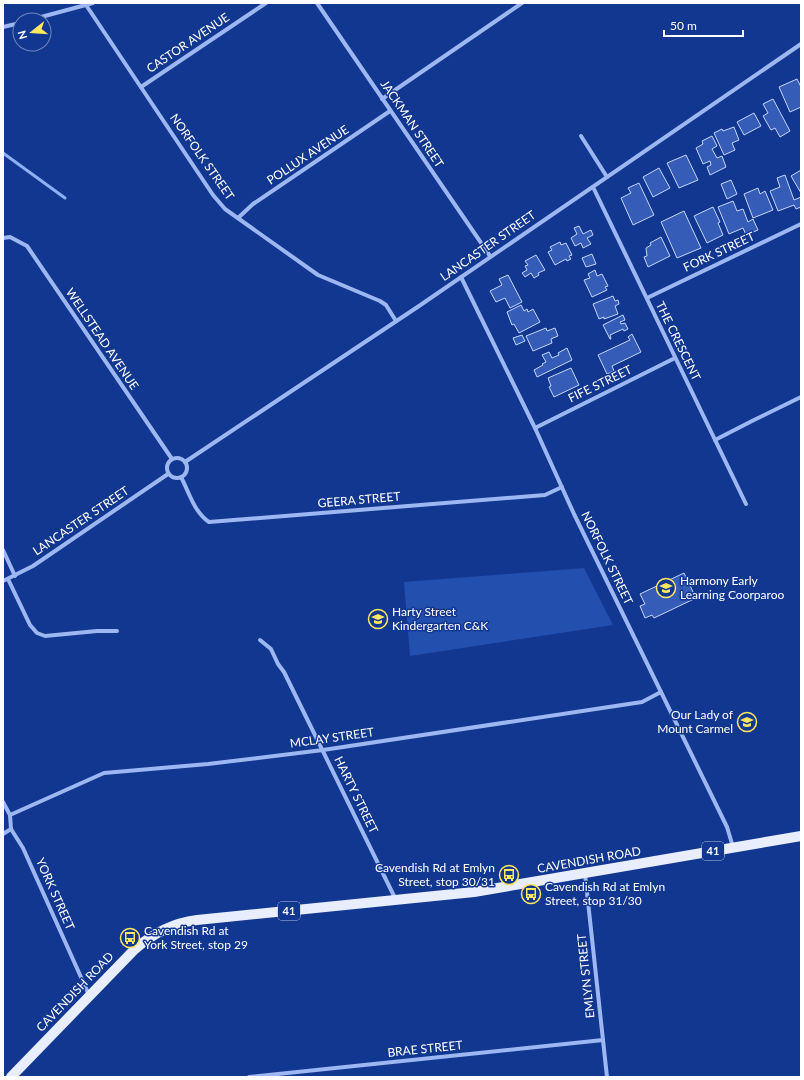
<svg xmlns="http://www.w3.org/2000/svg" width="804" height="1080" font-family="Lato,sans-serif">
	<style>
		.green { fill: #234faf }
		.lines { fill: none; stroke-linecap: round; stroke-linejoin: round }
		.stream { stroke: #8eb0f5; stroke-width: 3 }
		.building { fill: #355db7; stroke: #c4d6fd }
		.street { stroke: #9db7f2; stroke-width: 4 }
		.primary { stroke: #e8edff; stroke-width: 10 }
		.labels { text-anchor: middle; stroke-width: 3; stroke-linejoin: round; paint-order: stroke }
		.shield { fill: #123790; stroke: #b8c3de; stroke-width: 1 }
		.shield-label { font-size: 11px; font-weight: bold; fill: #fff }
		.street-label { font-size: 12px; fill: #fff; stroke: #123790 }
		.poi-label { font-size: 12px; fill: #fff; stroke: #123790; text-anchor: start }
	</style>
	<rect width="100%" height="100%" fill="#123790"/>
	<!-- green -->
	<path class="green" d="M584 568 613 625 410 656 404 582Z"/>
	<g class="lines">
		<!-- stream -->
		<path class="stream" d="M3 153 65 198"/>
	</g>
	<!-- building -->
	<g class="building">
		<path d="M797 79 801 87V107L790 112 779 87Z"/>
		<path d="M773 99 790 131 780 137 775 128 771 130 763 116 768 113 763 104Z"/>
		<path d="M754 113 761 126 744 135 737 122Z"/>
		<path d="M734 127 739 140 732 143 735 150 724 155 714 133 722 129 723 131Z"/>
		<path d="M712 136 717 146 712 149 717 158 722 156 726 167 710 175 707 167 711 165 710 161 703 164 696 148 703 144 702 141Z"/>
		<path d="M686 155 698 180 679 188 667 163Z"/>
		<path d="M659 168 670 188 653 197 643 177Z"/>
		<path d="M801 170V193L791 176Z"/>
		<path d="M785 175 794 200 801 197V207L796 209 794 205 778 211 770 191 780 187 777 178Z"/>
		<path d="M731 180 737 194 727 199 721 184Z"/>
		<path d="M639 183 654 215 633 225 621 198 631 193 628 188Z"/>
		<path d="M758 188 760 194 765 191 773 210 753 218 744 194Z"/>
		<path d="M733 201 737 211 743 209 748 222 753 219 758 230 746 235 743 228 729 234 718 207Z"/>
		<path d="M713 207 720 222 718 223 723 235 707 243 694 216Z"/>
		<path d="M684 211 701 248 677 258 661 222Z"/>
		<path d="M579 226 583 234 591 230 593 235 587 238 591 244 583 248 581 243 575 246 571 238 577 234 574 228Z"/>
		<path d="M661 237 670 256 648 267 644 257 647 256 646 248 651 245 650 243Z"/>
		<path d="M560 242 561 245 566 243 572 255 569 256 571 259 567 261 566 259 555 265 548 252 552 250 550 247Z"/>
		<path d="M592 254 596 264 586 267 582 258Z"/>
		<path d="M536 255 545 270 538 273 539 275 534 278 531 273 525 277 522 273 527 270 525 266 528 265 525 261Z"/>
		<path d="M595 270 597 276 602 274 608 286 605 287 607 290 592 297 584 280 590 278 588 274Z"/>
		<path d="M508 275 522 302 510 308 505 298 496 302 490 291 502 285 499 279Z"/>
		<path d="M613 296 615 301 618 300 619 304 615 306 618 314 604 319V317L599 319 593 304Z"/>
		<path d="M521 305 524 311 527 309 528 312 533 309 540 322 519 333 514 324 512 325 507 312Z"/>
		<path d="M623 315 625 320 620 322 621 324 625 323 628 329 624 331 623 329 610 335 611 339H610L603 325Z"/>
		<path d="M546 328 547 331 555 328 558 336 551 339 552 343 533 351 526 336Z"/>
		<path d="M632 334 641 352 612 366 614 371 607 374 598 355 630 340 628 337Z"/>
		<path d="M522 335 525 341 516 345 513 338Z"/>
		<path d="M567 348 572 360 537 377 534 370 543 365 542 364 546 362 542 355 549 352 552 358 559 355 558 353Z"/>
		<path d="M571 368 579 385 554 397 549 387 551 386 548 378Z"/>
		<path d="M684 573 696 598 654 618 652 615 645 618 640 606 645 604 640 594Z"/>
	</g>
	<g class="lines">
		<!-- street -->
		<g class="street">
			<path d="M317 3 490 256"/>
			<path d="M86 5 213 195 225 209 318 275 380 301 386 305 396 321"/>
			<path d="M30 20 93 3"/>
			<path d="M3 27 20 23"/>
			<path d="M141 87 266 3"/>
			<path d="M382 99 522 3"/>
			<path d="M581 136 607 177"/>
			<path d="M593 187 746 504"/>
			<path d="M238 218 253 204 390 111"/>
			<path d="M3 238 10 237 27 246 172 459"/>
			<path d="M461 277 535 428 574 514 727 827 733 847"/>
			<path d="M647 298 801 224"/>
			<path d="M535 428 675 358"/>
			<path d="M715 440 752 421 801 397"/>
			<circle cx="177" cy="468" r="10"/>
			<path d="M185 462 419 306 801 44"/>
			<path d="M181 477C189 492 194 512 209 522L545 495 562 487"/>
			<path d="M3 550 15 576"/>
			<path d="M8 579 30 625 37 633 45 636 97 631H117"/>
			<path d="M3 581 33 566 168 474"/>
			<path d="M260 640 271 649 278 664 284 672 396 900"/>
			<path d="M3 802 10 815 11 829 23 848 89 995"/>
			<path d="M10 815 104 773 208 764 323 750 642 702 661 692"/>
			<path d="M3 834 11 829"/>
			<path d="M585 874 607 1077"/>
			<path d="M249 1077 603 1040"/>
		</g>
		<!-- primary -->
		<path class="primary" d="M11 1077 134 950C153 933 173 923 197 920L474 892 801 836"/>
	</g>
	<!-- icons -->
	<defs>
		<g id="school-ring" transform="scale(1)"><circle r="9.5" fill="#123790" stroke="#ffe75e" stroke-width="1.5"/><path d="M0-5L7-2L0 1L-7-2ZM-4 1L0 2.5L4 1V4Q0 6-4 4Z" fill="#ffe75e"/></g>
		<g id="bus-ring" transform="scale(1)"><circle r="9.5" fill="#123790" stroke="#ffe75e" stroke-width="1.5"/><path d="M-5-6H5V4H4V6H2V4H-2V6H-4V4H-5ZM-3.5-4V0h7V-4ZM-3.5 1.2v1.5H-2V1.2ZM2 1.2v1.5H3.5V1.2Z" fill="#ffe75e"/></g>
	</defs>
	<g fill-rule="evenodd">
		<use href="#school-ring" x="666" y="588"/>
		<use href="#school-ring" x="378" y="619"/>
		<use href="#school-ring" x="747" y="722"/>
		<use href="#bus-ring" x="509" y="875"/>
		<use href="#bus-ring" x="531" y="894"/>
		<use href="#bus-ring" x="130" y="938"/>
	</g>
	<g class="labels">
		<!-- shield labels -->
		<g class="shield">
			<rect x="702" y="842" width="22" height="18" rx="3"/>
			<rect x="278" y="902" width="22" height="18" rx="3"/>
		</g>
		<g class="shield-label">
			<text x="713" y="855">41</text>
			<text x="289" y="915">41</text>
		</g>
		<!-- street labels -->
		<g class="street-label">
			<text transform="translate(188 43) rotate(-34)" y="4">CASTOR AVENUE</text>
			<text transform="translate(412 124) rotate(56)" y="4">JACKMAN STREET</text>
			<text transform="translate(308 155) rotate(-34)" y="4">POLLUX AVENUE</text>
			<text transform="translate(202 157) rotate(55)" y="4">NORFOLK STREET</text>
			<text transform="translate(488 246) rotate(-35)" y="4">LANCASTER STREET</text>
			<text transform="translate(719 252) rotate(-25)" y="4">FORK STREET</text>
			<text transform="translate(102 339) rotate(56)" y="4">WELLSTEAD AVENUE</text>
			<text transform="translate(678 341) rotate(64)" y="4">THE CRESCENT</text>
			<text transform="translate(600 384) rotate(-26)" y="4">FIFE STREET</text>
			<text transform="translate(359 500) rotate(-5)" y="4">GEERA STREET</text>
			<text transform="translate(81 521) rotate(-34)" y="4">LANCASTER STREET</text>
			<text transform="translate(607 558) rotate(64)" y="4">NORFOLK STREET</text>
			<text transform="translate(332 738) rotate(-8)" y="4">MCLAY STREET</text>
			<text transform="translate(356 795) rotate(64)" y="4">HARTY STREET</text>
			<text transform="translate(589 860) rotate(-10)" y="4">CAVENDISH ROAD</text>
			<text transform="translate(55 894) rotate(66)" y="4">YORK STREET</text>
			<text transform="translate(586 976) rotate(-96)" y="4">EMLYN STREET</text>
			<text transform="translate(75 992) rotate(-46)" y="4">CAVENDISH ROAD</text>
			<text transform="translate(425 1049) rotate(-6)" y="4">BRAE STREET</text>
		</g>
		<!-- poi labels -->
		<g class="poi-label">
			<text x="680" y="585">Harmony Early<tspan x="680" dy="14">Learning Coorparoo</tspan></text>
			<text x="392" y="616">Harty Street<tspan x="392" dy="14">Kindergarten C&amp;K</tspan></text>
			<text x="733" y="719" text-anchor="end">Our Lady of<tspan x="733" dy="14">Mount Carmel</tspan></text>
			<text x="495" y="872" text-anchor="end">Cavendish Rd at Emlyn<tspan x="495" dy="14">Street, stop 30/31</tspan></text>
			<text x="545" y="891">Cavendish Rd at Emlyn<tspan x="545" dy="14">Street, stop 31/30</tspan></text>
			<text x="144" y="935">Cavendish Rd at<tspan x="144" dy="14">York Street, stop 29</tspan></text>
		</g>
	</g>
	<!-- border -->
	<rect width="804" height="1080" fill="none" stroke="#ffffff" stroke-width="8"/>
	<!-- north arrow -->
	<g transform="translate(32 32) rotate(253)"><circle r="19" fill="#123790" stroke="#7187bc"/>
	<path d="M0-3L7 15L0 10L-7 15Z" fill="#ffe75e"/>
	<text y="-6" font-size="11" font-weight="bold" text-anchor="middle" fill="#ffffff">N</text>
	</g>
	<!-- scale -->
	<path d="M664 30v6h79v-6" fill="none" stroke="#ffffff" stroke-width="2"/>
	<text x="670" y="30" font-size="12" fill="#ffffff" stroke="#123790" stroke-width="3" paint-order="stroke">50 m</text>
</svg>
